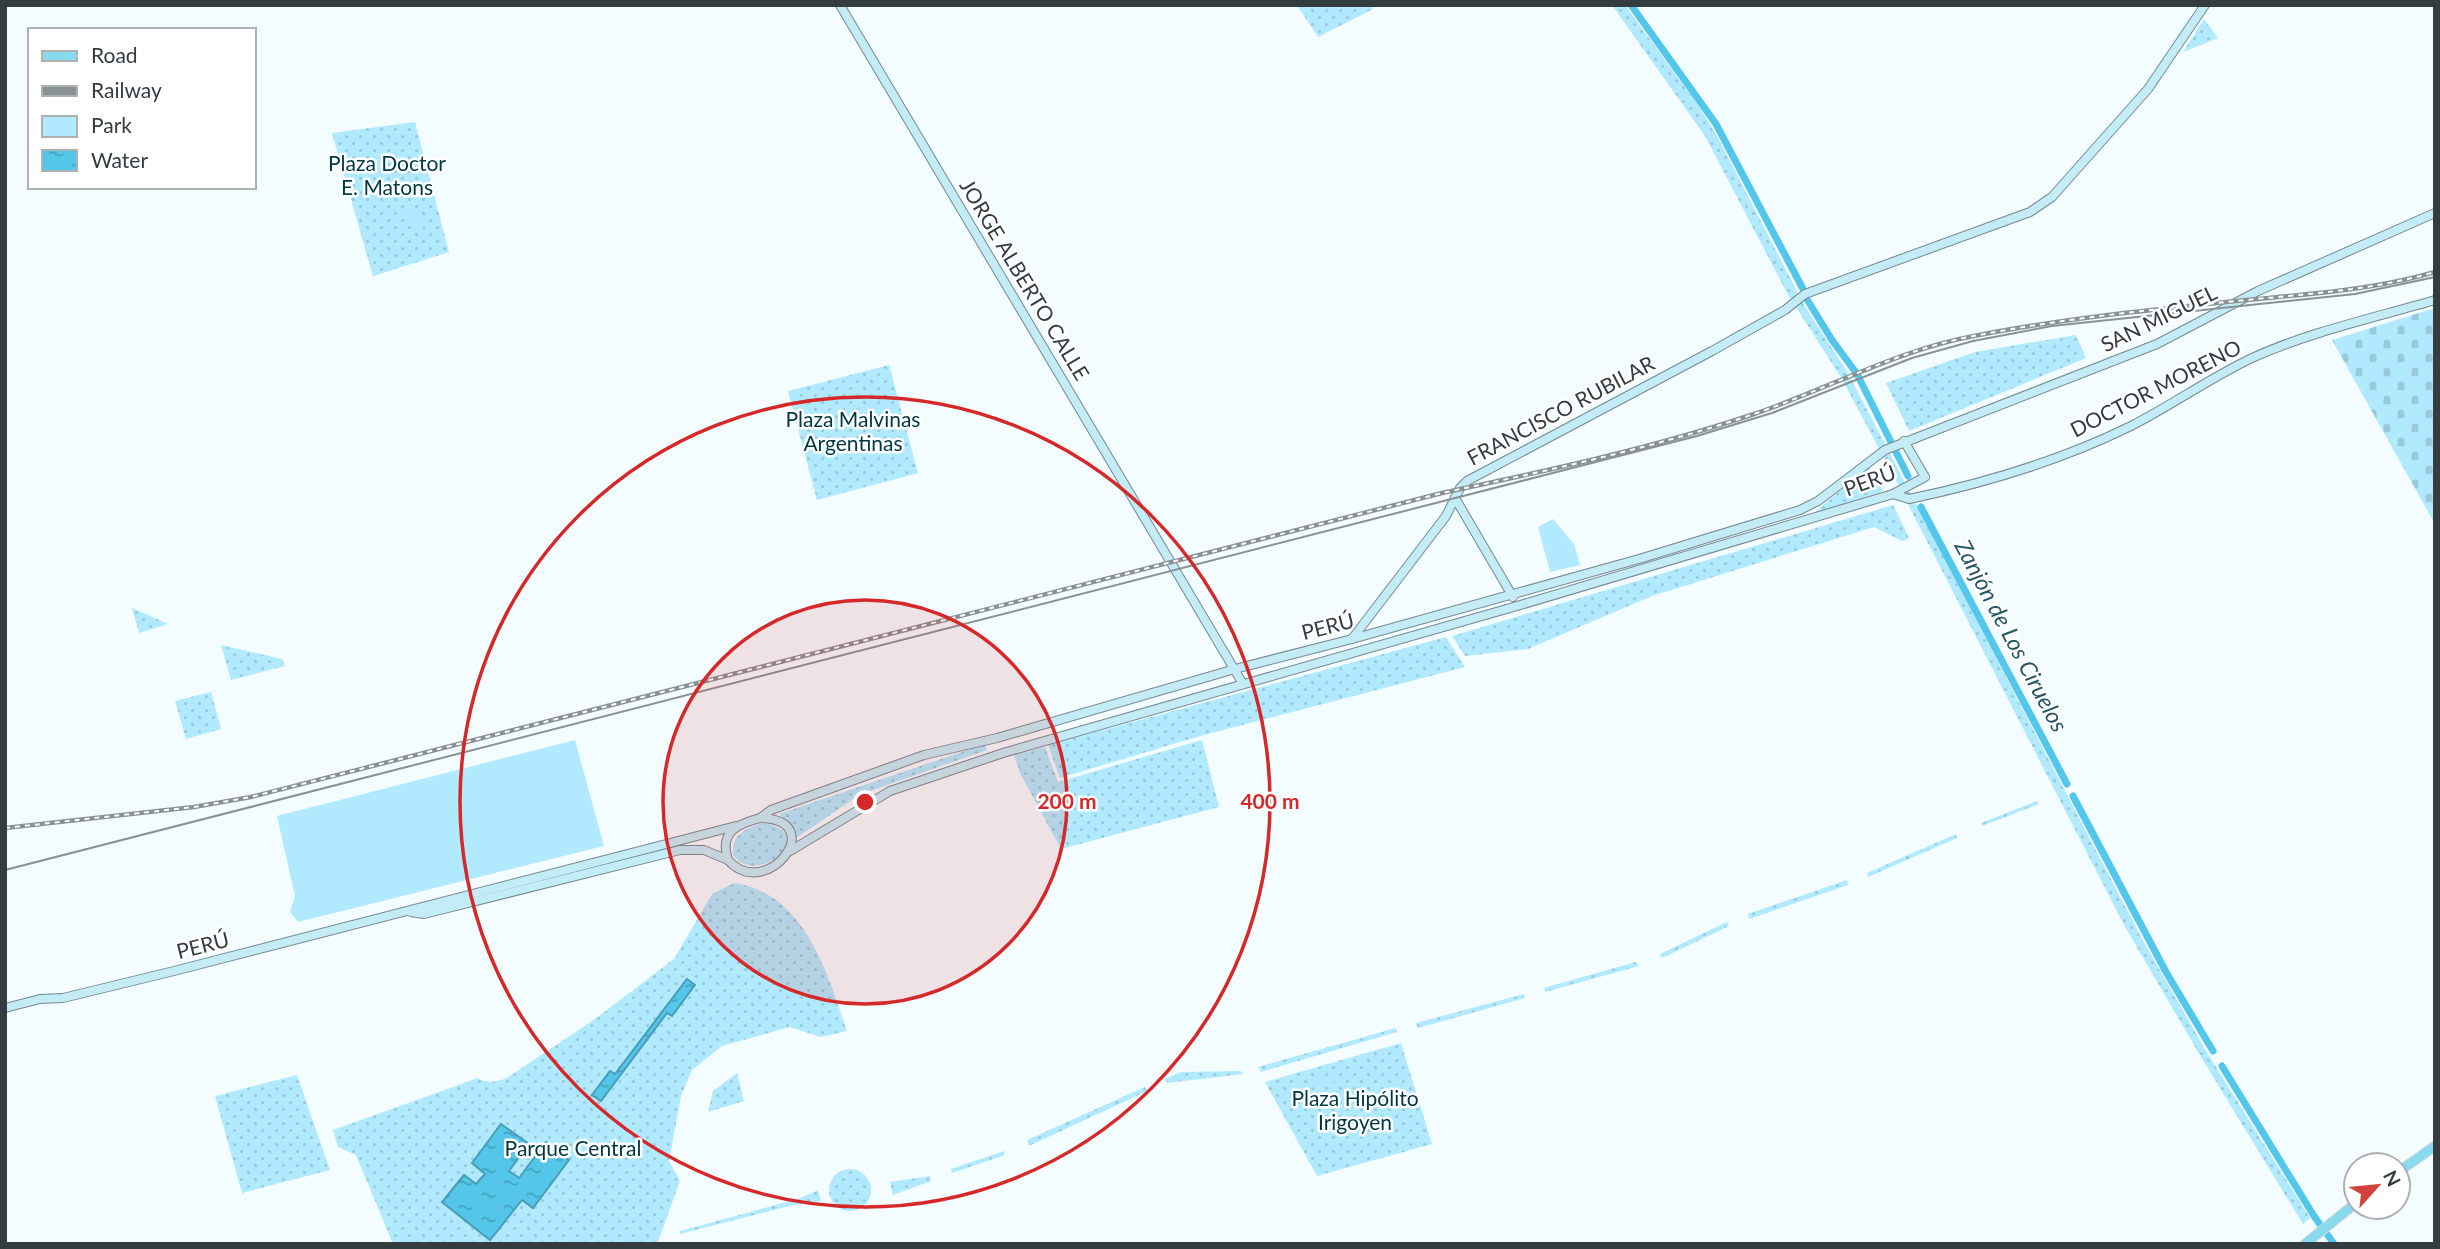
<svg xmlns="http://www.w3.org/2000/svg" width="2440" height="1249" font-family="Lato,sans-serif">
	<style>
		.green { fill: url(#green-dots) }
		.cemetery { fill: url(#cemetery-stones) }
		.pitch { fill: #b1eafe }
		.water { fill: url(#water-ripples); stroke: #499db6; stroke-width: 2 }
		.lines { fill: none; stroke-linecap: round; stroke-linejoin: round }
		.canal { stroke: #53c6e9; stroke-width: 7 }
		.secondary-casing { stroke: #758990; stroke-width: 10 }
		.primary-casing { stroke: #d6d8d9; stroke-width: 11 }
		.secondary { stroke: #c4ecf7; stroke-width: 8 }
		.primary { stroke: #89d9ef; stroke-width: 9 }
		.tram { stroke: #889194; stroke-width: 2 }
		.rail-casing { stroke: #889194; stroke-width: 4.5 }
		.rail { stroke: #fff; stroke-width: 2; stroke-dasharray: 5; stroke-linecap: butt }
		.ring { fill: none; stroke: #d62828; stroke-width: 3.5 }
		.labels { text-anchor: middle; stroke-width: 5; stroke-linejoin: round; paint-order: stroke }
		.park-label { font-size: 21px; fill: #003745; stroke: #fff }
		.street-label { font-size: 21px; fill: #333c3f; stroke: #fff }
		.water-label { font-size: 23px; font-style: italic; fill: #275766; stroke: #fff }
		.centre { fill: #d62828; stroke: #fff; stroke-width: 3.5 }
		.ring-label { font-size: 21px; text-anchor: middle; font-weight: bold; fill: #d62828; stroke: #fff; stroke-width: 5; stroke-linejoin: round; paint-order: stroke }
	</style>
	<defs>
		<pattern id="green-dots" width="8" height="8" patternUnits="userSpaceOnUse" patternTransform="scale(1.75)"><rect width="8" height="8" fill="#b1eafe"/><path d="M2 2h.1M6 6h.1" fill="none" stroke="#99cadb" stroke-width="1.8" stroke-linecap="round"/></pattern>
		<pattern id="cemetery-stones" width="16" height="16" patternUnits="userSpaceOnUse" patternTransform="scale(1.75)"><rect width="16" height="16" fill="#b1eafe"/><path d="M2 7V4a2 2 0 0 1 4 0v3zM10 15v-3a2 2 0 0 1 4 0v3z" fill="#99cadb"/></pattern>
		<pattern id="water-ripples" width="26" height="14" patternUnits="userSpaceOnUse" patternTransform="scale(1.75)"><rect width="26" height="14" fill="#53c6e9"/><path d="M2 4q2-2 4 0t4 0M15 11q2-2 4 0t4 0" fill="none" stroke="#45a2be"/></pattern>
	</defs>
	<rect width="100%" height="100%" fill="#f3fcff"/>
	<!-- green -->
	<g class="green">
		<path d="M1297 5H1371L1373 9 1318 37Z"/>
		<path d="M1612 5H1625L1700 108 1717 136 1804 305 1848 373 2141 937 2206 1051 2310 1218 2303 1224 2198 1052 2124 925 1891 471 1842 379 1787 293 1705 136Z"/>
		<path d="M2204 19 2218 38 2183 52Z"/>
		<path d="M415 122 449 252 373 276 332 133Z"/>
		<path d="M2076 335 2086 358 1909 431 1886 383 1975 352Z"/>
		<path d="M889 365 918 473 817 500 788 391Z"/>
		<path d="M1869 466 1883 491 1813 514Z"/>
		<path d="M1893 505 1909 538 1902 541 1874 527 1652 596 1528 649 1465 656 1452 636Z"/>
		<path d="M132 608 168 624 139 633Z"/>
		<path d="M1446 637 1465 667 1200 736 1060 778 1048 745Z"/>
		<path d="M221 645 282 659 285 666 231 680Z"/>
		<path d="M211 692 221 729 186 739 175 701Z"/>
		<path d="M1202 740 1219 807 1061 849 1020 773 1014 755 1045 747 1058 782Z"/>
		<path d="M985 744 987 750 859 795 795 839 790 825 779 814Z"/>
		<path d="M2037 801 2039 804 1982 826 1981 823Z"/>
		<path d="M759 824C767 823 774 824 781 829 806 847 752 884 733 855 731 836 743 830 759 824Z"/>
		<path d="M1956 834 1957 838 1868 877 1867 873Z"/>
		<path d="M1847 880 1848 885 1749 919 1748 914Z"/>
		<path d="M734 883C805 893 827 973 847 1031L821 1037 790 1027 722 1046 692 1070 681 1096 669 1161 680 1181 657 1244H393L356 1155 338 1147 333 1130 478 1078C488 1084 496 1082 507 1078L595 1019 674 959 712 894Z"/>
		<path d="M1727 922 1729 926 1662 958 1660 954Z"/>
		<path d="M1636 962 1639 966 1545 992 1544 988Z"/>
		<path d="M1524 994 1525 998 1418 1028 1416 1023Z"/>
		<path d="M1396 1028 1397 1032 1261 1072 1258 1067Z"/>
		<path d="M1401 1043 1432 1144 1317 1176 1265 1082Z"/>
		<path d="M1241 1071 1243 1074 1167 1083 1165 1079 1181 1072Z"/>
		<path d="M737 1073 744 1101 708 1112 713 1091Z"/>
		<path d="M297 1075 330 1170 242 1193 215 1096Z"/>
		<path d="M1145 1087 1147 1091 1029 1146 1027 1140Z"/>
		<path d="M1004 1151 1005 1155 952 1173 951 1169Z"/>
		<circle cx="850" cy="1190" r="21"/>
		<path d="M930 1176 931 1181 893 1195 890 1182Z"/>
		<path d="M818 1190 821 1201 789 1206 680 1234V1231L798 1199Z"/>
	</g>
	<!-- cemetery -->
	<path class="cemetery" d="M2435 308V524L2332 340Z"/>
	<!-- pitch -->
	<g class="pitch">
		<path d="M418 208 423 228 412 231 408 211Z"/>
		<path d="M1553 519 1574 544 1580 565 1550 572 1538 527Z"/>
		<path d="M575 740 604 846 298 922 290 912 295 896 277 816Z"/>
		<path d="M1333 1074 1335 1082C1321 1084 1310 1090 1296 1088Z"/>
	</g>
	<!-- water -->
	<g class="water">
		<path d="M687 979 695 985 672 1016 667 1013 601 1101 592 1095 610 1071 615 1074Z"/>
		<path d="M501 1124 529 1144 509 1171 519 1178 546 1142 569 1160 533 1208 522 1200 490 1240 442 1202 464 1175 476 1184 485 1174 472 1163Z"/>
	</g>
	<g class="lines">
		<!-- canal -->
		<g class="canal">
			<path d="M1631 5 1716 124 1803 289"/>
			<path d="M1808 301 1832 340 1857 374 1908 476"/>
			<path d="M1921 507 2067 784"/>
			<path d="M2073 796 2166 972 2213 1051"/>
			<path d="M2222 1066 2314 1216 2334 1244"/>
		</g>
		<!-- secondary casing -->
		<g class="secondary-casing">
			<g id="secondary">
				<path d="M840 5 1243 684"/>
				<path d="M1893 494 1909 499C1986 483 2060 461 2131 426 2172 405 2210 378 2252 358 2309 332 2374 318 2435 300"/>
				<path d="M1455 498 1513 597"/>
				<path d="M1352 639 1446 516 1460 488 1467 481 1712 351 1785 310 1805 294 2030 212 2052 197 2148 89 2205 5"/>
				<path d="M760 818 771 810 924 755 997 738 1235 669 1352 639 1639 559 1800 510 1818 501 1885 450 2157 344 2258 291 2435 213"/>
				<path d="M760 818C831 820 766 903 728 860 719 832 737 824 760 818Z"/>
				<path d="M790 851 890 791 1003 753 1517 606 1893 494 1925 477 1904 441"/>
				<path d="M411 912 424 914 680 850H704L728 860"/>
				<path d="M5 1008 40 999 63 998 174 971 736 826"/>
			</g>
		</g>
		<!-- primary casing -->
		<g class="primary-casing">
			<g id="primary">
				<path d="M2398 1172 2435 1146"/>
				<path d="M2305 1244 2356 1203"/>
			</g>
		</g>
		<!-- secondary -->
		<use href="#secondary" class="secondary"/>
		<!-- primary -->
		<use href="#primary" class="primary"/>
		<!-- tram -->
		<path class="tram" d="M5 870 1697 436 1772 413 1912 358 1973 341 2052 326 2355 294 2435 277"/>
		<!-- rail casing -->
		<g class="rail-casing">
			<path id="rail" d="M5 828 194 807 251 797 1442 493C1546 471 1653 448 1754 414 1828 389 1897 350 1974 336 2060 319 2148 310 2236 301 2303 294 2370 291 2435 272"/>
		</g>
		<!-- rail -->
		<use href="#rail" class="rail"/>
	</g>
	<!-- distance rings -->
	<circle cx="865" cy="802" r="202" fill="#d62828" fill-opacity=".12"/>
	<g class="ring">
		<circle cx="865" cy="802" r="202"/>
		<circle cx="865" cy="802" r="405"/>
	</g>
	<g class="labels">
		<!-- park labels -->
		<g class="park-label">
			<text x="387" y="171">Plaza Doctor<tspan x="387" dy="24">E. Matons</tspan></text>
			<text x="853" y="427">Plaza Malvinas<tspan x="853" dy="24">Argentinas</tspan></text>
			<text x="1355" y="1106">Plaza Hipólito<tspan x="1355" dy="24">Irigoyen</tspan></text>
			<text x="573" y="1156">Parque Central</text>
		</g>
		<!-- street labels -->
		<g class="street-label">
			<text transform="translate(1024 280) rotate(59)" y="7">JORGE ALBERTO CALLE</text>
			<text transform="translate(2159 319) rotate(-26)" y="7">SAN MIGUEL</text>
			<text transform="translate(2156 389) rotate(-27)" y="7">DOCTOR MORENO</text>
			<text transform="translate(1561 411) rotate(-28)" y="7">FRANCISCO RUBILAR</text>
			<text transform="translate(1870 481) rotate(-20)" y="7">PERÚ</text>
			<text transform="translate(1328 627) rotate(-14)" y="7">PERÚ</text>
			<text transform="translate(203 946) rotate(-14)" y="7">PERÚ</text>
		</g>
		<!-- water labels -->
		<g class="water-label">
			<text transform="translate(2011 636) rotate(62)" y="8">Zanjón de Los Ciruelos</text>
		</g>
	</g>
	<circle cx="865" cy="802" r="10" class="centre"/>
	<g class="ring-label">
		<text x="1067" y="809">200 m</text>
		<text x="1270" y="809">400 m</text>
	</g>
	<!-- border -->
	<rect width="2440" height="1249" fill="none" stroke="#333c3f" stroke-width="14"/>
	<!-- legend -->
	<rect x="28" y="28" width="228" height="161" fill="#ffffff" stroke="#adb1b2" stroke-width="2"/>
	<rect x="42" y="51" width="35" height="10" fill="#89d9ef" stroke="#adb1b2" stroke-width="2"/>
	<text x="91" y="63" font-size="21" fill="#333c3f">Road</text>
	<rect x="42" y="86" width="35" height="10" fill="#889194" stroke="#adb1b2" stroke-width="2"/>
	<text x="91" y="98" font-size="21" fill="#333c3f">Railway</text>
	<rect x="42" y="116" width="35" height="21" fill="#b1eafe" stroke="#adb1b2" stroke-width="2"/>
	<text x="91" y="133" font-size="21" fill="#333c3f">Park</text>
	<rect x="42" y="150" width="35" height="21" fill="url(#water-ripples)" stroke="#adb1b2" stroke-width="2"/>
	<text x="91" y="168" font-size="21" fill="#333c3f">Water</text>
	<!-- north arrow -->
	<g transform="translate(2377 1186) rotate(63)"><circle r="33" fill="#ffffff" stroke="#adb1b2" stroke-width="2"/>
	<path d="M0-5L12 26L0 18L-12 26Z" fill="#d1433a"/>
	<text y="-10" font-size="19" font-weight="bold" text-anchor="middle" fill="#333c3f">N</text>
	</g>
</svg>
